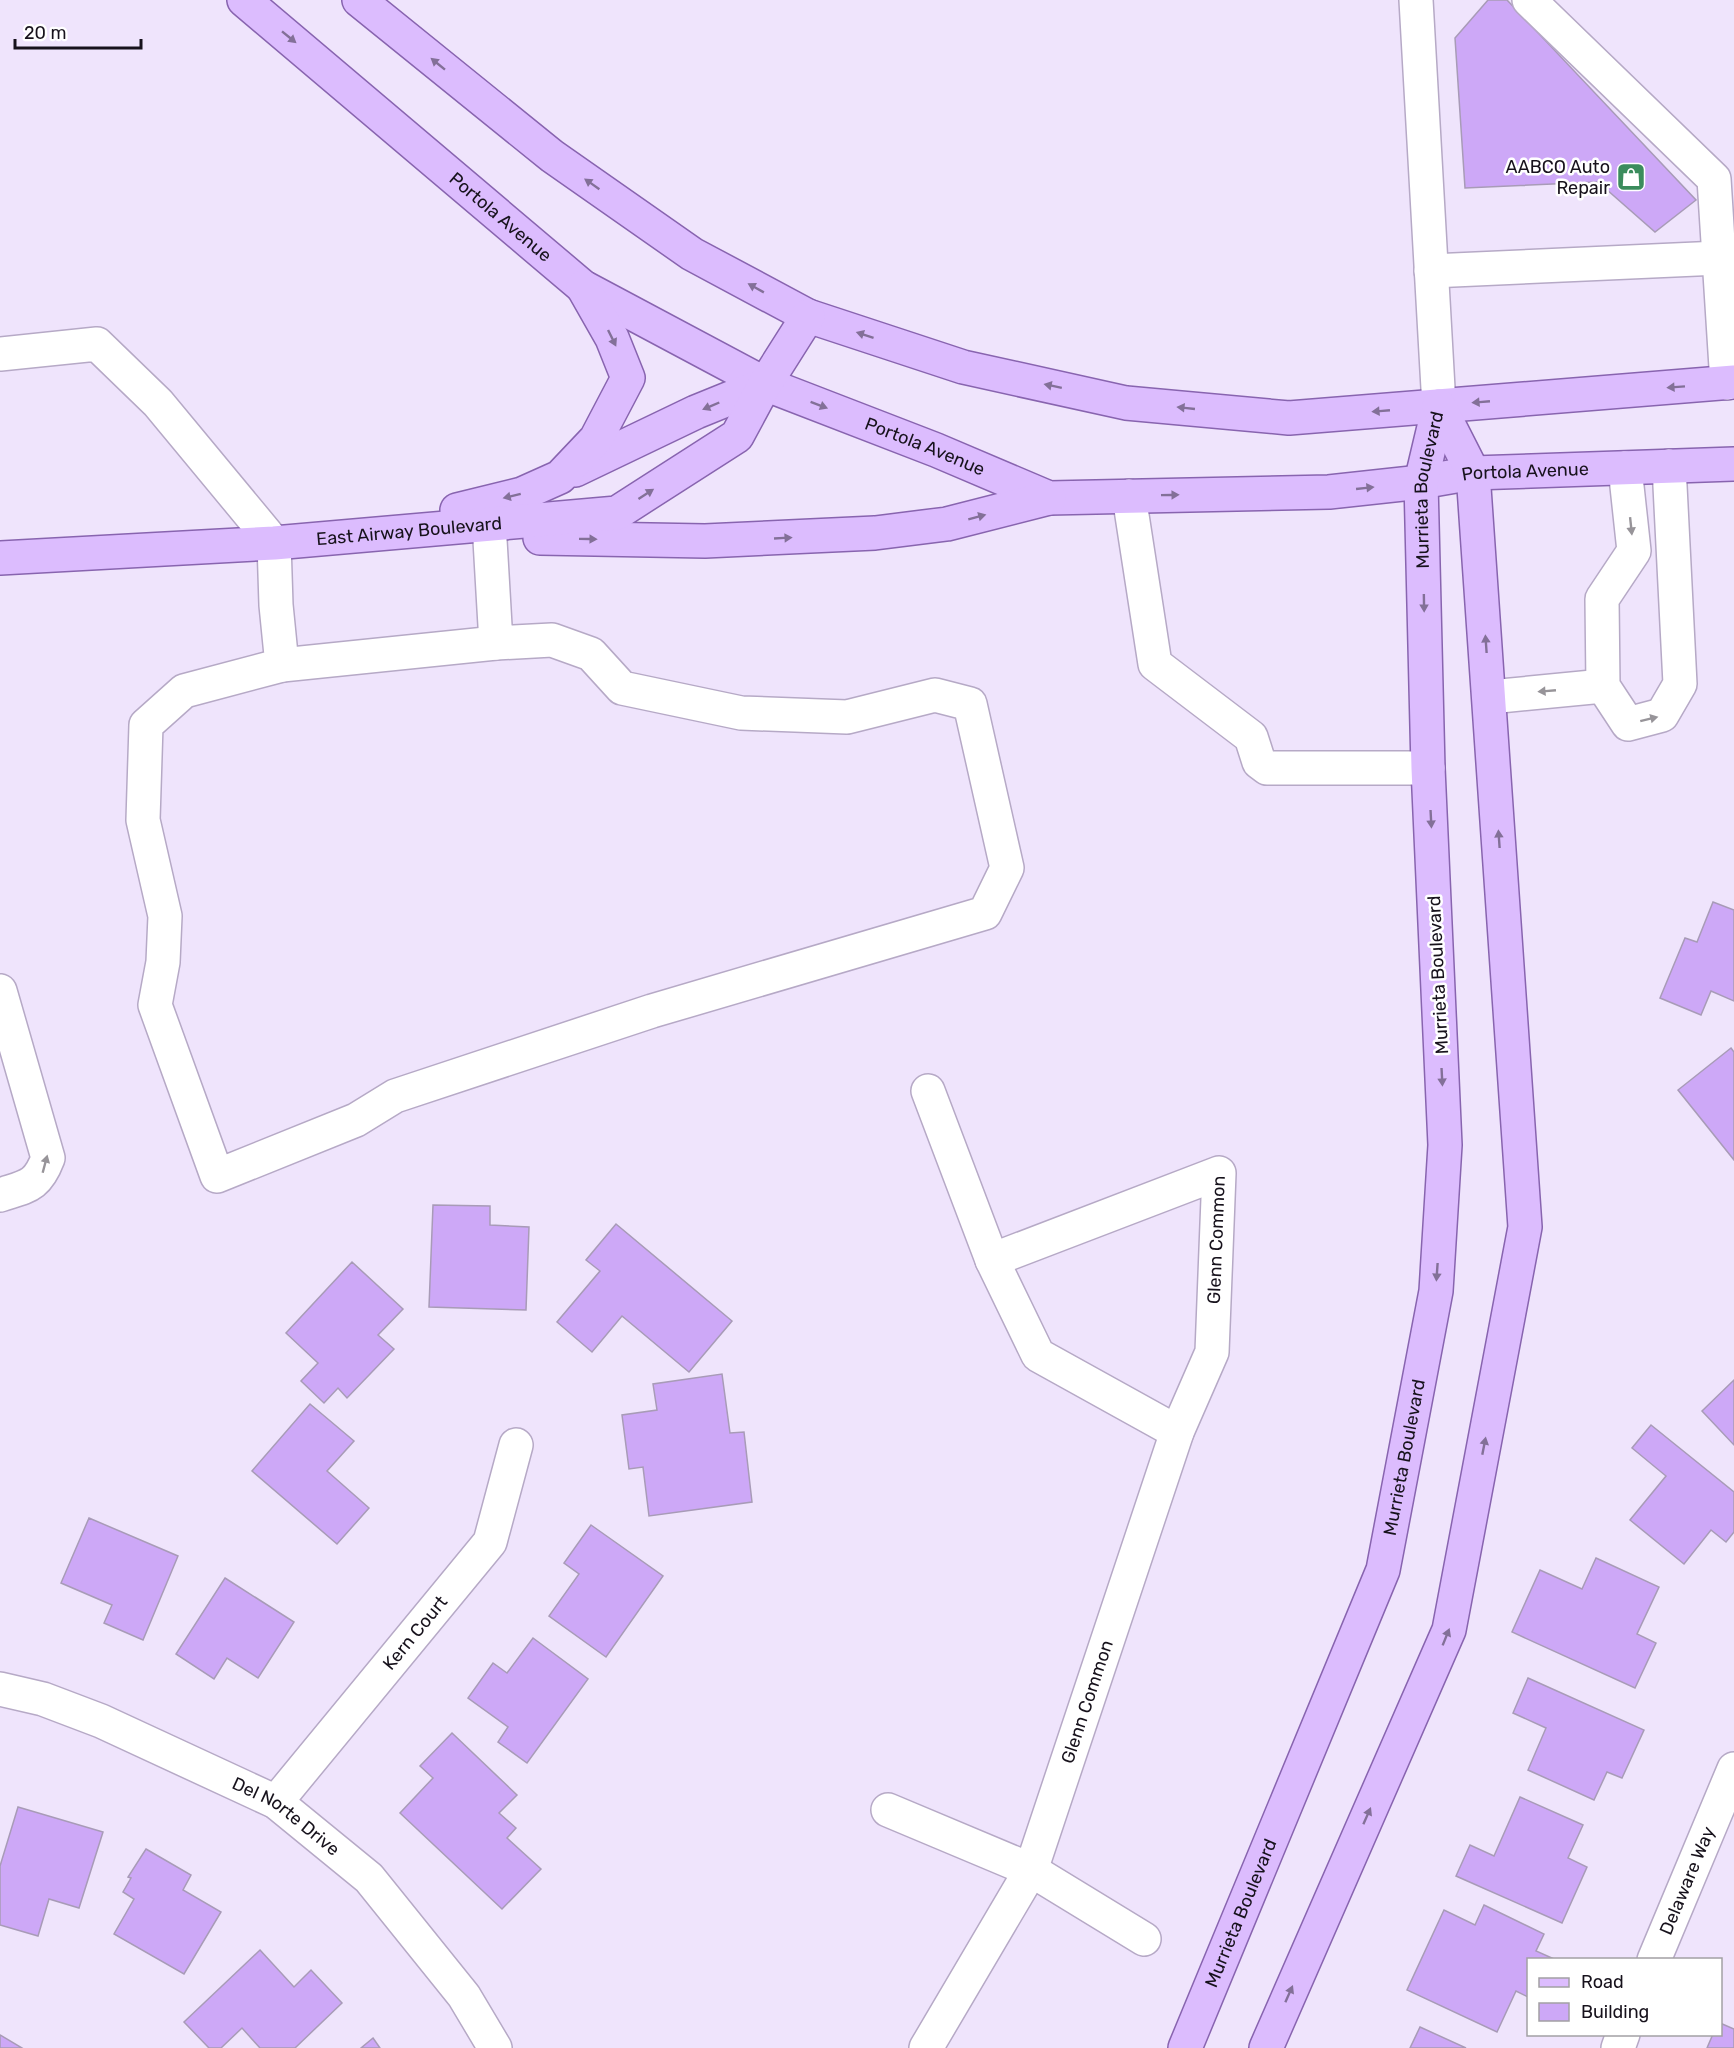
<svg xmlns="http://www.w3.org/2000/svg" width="1734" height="2048" font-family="Rubik,sans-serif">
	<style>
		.building { fill: #cda8f7; stroke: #a89bb7; stroke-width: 1.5 }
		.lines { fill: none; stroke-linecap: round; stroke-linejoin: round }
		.minor-casing { stroke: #b6a9c6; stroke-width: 36 }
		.major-casing { stroke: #8864af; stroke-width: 36 }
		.minor { stroke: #fff; stroke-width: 33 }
		.major { stroke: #dcbcfe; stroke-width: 33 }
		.oneway { fill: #837098 }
		.oneway2 { fill: #979499 }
		.labels { text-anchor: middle; stroke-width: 5; stroke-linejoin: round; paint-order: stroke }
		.poi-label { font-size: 18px; fill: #17121c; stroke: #fff; text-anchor: end }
		.street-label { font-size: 18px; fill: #17121c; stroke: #fff }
	</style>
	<rect width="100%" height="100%" fill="#efe4fc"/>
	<!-- building -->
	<g class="building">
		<path d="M1488 0H1507L1696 200 1655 232 1598 182 1465 188 1455 38Z"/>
		<path d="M1713 902 1734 910V1001L1711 991 1701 1015 1660 998 1685 938 1697 942Z"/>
		<path d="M1731 1048 1734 1052V1160L1678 1090Z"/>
		<path d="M433 1205 490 1206V1225L529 1227 526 1310 429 1307Z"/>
		<path d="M616 1224 732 1321 689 1372 622 1316 592 1352 557 1322 600 1271 586 1260Z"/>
		<path d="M352 1262 403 1309 378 1335 394 1349 347 1398 338 1388 324 1403 301 1381 318 1363 286 1333Z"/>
		<path d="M722 1374 730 1433 744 1432 752 1502 649 1516 643 1467 629 1469 622 1415 657 1410 653 1384Z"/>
		<path d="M1734 1380V1445L1702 1411Z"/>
		<path d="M310 1404 354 1441 327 1471 369 1508 337 1544 252 1471Z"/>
		<path d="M1651 1425 1734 1492V1532L1726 1542 1711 1530 1684 1564 1630 1520 1666 1476 1632 1448Z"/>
		<path d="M89 1518 178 1556 143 1640 104 1623 112 1605 61 1583Z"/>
		<path d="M591 1525 663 1576 606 1657 549 1616 579 1574 564 1563Z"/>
		<path d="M1596 1558 1659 1587 1637 1634 1656 1643 1635 1688 1512 1632 1540 1570 1582 1589Z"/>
		<path d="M225 1578 294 1622 258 1678 227 1658 214 1679 176 1654Z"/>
		<path d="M533 1638 588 1679 527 1763 498 1742 508 1727 468 1698 493 1663 507 1673Z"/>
		<path d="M1528 1678 1644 1730 1622 1778 1607 1772 1594 1800 1528 1770 1546 1728 1513 1713Z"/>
		<path d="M452 1733 517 1795 499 1813 516 1828 507 1838 541 1869 502 1909 400 1813 433 1778 420 1766Z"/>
		<path d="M1520 1797 1583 1825 1568 1858 1587 1867 1562 1923 1456 1876 1470 1845 1494 1856Z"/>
		<path d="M18 1807 103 1832 79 1908 49 1899 38 1936 0 1925V1866Z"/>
		<path d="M146 1849 191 1875 183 1890 221 1912 184 1974 114 1934 134 1899 123 1892 131 1878 128 1877Z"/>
		<path d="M1484 1905 1544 1934 1536 1951 1554 1959 1528 1960V1997L1516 1991 1497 2032 1407 1990 1444 1910 1475 1925Z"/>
		<path d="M260 1950 294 1987 311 1970 342 2003 295 2048H260L242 2028 221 2048H209L184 2022Z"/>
		<path d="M1720 2023 1734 2029V2048H1707L1713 2034H1720Z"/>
		<path d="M1420 2027 1466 2048H1410Z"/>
		<path d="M0 2035 22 2048H0Z"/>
		<path d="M373 2038 380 2048H361Z"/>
	</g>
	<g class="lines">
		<!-- minor casing -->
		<g class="minor-casing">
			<g id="minor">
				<path d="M1416 0 1439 406"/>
				<path d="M1529 0 1714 179 1727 383"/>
				<path d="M1431 271 1719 258"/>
				<path d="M0 354 97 344 158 403 274 543 276 605 282 665 184 691 146 725 143 820 165 916 163 962 155 1005 217 1176 356 1120 395 1096 652 1011 985 913 1007 868 970 704 935 695 847 717 741 713 622 688 591 654 552 640 496 643 489 523"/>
				<path d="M1625 468 1634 551 1602 599 1603 686 1628 724 1662 715 1680 684 1669 466"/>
				<path d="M1129 496 1155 664 1251 737 1259 762 1267 768H1428"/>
				<path d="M282 665 496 643"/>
				<path d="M1490 697 1603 686"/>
				<path d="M0 991 48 1158C37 1187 27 1186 0 1195"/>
				<path d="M928 1091 992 1260 1038 1355 1177 1432"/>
				<path id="s1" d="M0 1689 43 1699 101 1721 276 1802 369 1878 464 1996 495 2048"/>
				<path id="s2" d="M276 1802 490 1542 516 1445"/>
				<path d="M888 1810 1031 1870 1144 1939"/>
				<path id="s3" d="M1654 1960 1734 1769"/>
				<path id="s4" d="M926 2048 1031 1870 1177 1432 1212 1352 1219 1173 992 1260"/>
				<path d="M1618 2048 1623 2034"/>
			</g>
		</g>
		<!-- major casing -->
		<g class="major-casing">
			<g id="major">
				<path id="s5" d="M244 0 583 287 765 384 936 450 1049 498 1329 492 1421 482 1473 473 1734 464"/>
				<path d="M359 0 552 156 692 254 808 316 963 367 1126 403 1289 418 1734 382"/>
				<path d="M575 470 696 412 765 384"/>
				<path d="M457 510 522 494 560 477 596 439 628 378 612 338 583 287"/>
				<path d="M540 538 705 541 875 533 947 524 1049 498"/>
				<path id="s6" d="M0 558 274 543 617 513 737 436 765 384 808 316"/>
				<path id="s7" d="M1185 2048 1383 1570 1436 1291 1445 1145 1428 768 1421 482 1439 406"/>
				<path d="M1266 2048 1449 1630 1525 1227 1473 473 1439 406"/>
			</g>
		</g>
		<!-- minor -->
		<use href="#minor" class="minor"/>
		<!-- major -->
		<use href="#major" class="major"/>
	</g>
	<!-- one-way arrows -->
	<defs><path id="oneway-solid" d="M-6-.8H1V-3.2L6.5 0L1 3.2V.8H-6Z" transform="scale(1.5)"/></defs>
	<g class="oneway">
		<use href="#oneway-solid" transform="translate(289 37) rotate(39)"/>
		<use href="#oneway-solid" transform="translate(438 64) rotate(-141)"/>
		<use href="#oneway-solid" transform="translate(592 184) rotate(-145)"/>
		<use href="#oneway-solid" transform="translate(756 288) rotate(-151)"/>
		<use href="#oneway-solid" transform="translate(865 335) rotate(-162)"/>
		<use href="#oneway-solid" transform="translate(612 338) rotate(64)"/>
		<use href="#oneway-solid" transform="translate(1053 386) rotate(-168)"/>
		<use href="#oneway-solid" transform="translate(1676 387) rotate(176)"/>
		<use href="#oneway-solid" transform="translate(1481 402) rotate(175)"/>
		<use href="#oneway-solid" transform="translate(819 405) rotate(21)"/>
		<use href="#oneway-solid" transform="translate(711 406) rotate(157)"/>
		<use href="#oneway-solid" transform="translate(1186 408) rotate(-174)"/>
		<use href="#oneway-solid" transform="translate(1381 411) rotate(175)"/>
		<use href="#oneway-solid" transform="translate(1365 488) rotate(-6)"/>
		<use href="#oneway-solid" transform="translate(646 494) rotate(-33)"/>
		<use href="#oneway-solid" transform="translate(1170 495) rotate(-1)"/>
		<use href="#oneway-solid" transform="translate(512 496) rotate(166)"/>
		<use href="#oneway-solid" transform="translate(977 517) rotate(-15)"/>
		<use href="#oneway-solid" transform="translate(783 538) rotate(-3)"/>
		<use href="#oneway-solid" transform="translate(588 539) rotate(1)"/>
		<use href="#oneway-solid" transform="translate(1424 603) rotate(89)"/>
		<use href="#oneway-solid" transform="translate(1486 644) rotate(-94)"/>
		<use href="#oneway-solid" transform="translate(1431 819) rotate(87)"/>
		<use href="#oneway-solid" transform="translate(1499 839) rotate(-94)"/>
		<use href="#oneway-solid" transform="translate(1442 1077) rotate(87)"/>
		<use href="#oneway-solid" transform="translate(1437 1272) rotate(94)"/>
		<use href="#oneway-solid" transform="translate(1484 1446) rotate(-79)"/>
		<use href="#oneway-solid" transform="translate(1446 1637) rotate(-68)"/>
		<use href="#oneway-solid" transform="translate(1367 1816) rotate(-66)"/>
		<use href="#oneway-solid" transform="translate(1289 1994) rotate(-66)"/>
	</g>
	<g class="oneway2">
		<use href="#oneway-solid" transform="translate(1631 526) rotate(84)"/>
		<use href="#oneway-solid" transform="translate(1547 691) rotate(175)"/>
		<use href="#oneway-solid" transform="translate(1649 719) rotate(-14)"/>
		<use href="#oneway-solid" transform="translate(45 1164) rotate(-75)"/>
	</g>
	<!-- icons -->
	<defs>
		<g id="shop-square" transform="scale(1.5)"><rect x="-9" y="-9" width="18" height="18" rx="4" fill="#3b8c5d" stroke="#fff"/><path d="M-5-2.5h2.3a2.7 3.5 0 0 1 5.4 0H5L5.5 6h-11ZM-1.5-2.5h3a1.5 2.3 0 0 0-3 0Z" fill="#fff"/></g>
	</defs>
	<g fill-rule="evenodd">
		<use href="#shop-square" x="1631" y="177"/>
	</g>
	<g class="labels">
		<!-- poi labels -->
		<g class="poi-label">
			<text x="1610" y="173">AABCO Auto<tspan x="1610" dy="21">Repair</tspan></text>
		</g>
		<!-- street labels -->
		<g class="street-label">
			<text dy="6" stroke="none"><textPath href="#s5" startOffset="336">Portola Avenue</textPath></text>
			<text dy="6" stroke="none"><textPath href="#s5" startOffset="822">Portola Avenue</textPath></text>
			<text dy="6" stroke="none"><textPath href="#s5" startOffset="1434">Portola Avenue</textPath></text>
			<text dy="6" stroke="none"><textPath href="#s7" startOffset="1604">Murrieta Boulevard</textPath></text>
			<text dy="6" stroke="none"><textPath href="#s6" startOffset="410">East Airway Boulevard</textPath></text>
			<text transform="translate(1438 975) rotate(-93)" y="6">Murrieta Boulevard</text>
			<text dy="6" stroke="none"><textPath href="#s4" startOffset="868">Glenn Common</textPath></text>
			<text dy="6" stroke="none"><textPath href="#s7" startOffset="632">Murrieta Boulevard</textPath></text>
			<text dy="6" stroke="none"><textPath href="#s2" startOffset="219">Kern Court</textPath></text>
			<text dy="6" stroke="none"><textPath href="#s4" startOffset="384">Glenn Common</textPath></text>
			<text dy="6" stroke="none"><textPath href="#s1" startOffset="315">Del Norte Drive</textPath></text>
			<text dy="6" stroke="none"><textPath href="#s3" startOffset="86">Delaware Way</textPath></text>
			<text dy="6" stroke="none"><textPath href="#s7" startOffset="146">Murrieta Boulevard</textPath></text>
		</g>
	</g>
	<!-- legend -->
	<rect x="1527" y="1958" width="195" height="78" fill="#ffffff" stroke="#a2a0a4" stroke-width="1.5"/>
	<rect x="1539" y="1978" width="30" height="9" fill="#dcbcfe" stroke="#a2a0a4" stroke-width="1.5"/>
	<text x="1581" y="1988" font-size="18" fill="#17121c">Road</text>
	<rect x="1539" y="2003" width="30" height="18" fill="#cda8f7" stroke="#a2a0a4" stroke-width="1.5"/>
	<text x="1581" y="2018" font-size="18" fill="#17121c">Building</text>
	<!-- scale -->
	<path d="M15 39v9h126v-9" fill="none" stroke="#17121c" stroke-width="3"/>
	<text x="24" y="39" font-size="18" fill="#17121c" stroke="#ffffff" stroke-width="4.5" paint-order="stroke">20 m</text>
</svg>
